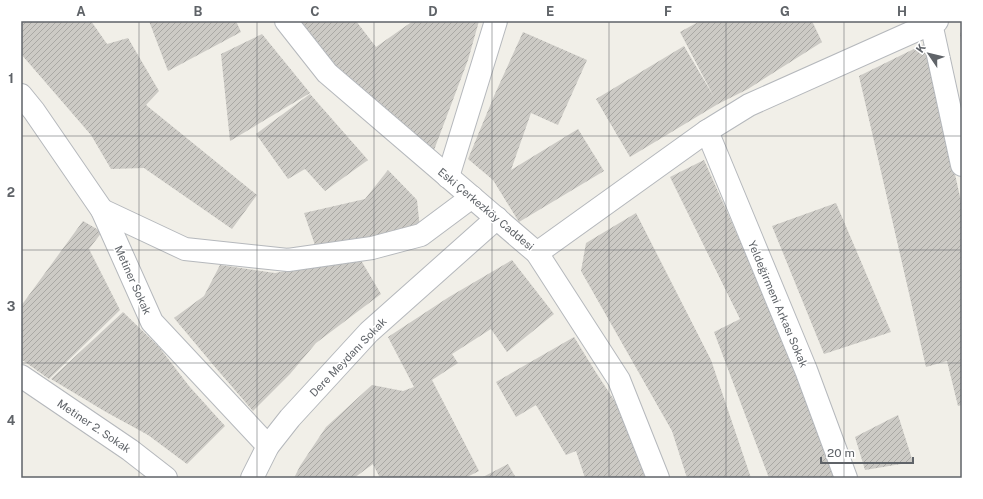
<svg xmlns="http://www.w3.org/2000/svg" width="983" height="499" font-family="'Public Sans',sans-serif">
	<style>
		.building { fill: url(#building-hatch) }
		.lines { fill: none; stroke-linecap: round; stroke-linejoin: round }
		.minor-casing { stroke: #b5b8bc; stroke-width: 24 }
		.minor { stroke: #fff; stroke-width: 22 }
		.grid { fill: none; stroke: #5f6368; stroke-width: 1; stroke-opacity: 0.55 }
		.labels { text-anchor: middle; stroke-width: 3; stroke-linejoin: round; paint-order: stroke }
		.street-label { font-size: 11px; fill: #5f6368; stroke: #fff }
		.neatline { fill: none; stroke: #5f6368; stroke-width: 1.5 }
		.grid-label { font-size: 13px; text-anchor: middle; font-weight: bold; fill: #5f6368 }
	</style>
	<defs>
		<pattern id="building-hatch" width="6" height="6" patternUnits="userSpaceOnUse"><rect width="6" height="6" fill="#cccac5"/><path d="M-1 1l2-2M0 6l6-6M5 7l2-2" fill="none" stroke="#a9a8a4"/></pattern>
	</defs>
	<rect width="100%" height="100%" fill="#f1efe8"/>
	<!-- building -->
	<g class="building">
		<path d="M21 21H91L107 44 128 38 159 91 146 105 257 195 232 229 144 168 111 169 91 135 21 54Z"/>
		<path d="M149 21H236L241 32 168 71Z"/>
		<path d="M300 21H356L376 47 413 21H479L468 60 434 150 352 84 350 85Z"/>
		<path d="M700 21H812L822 42 748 89 718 104 630 157 596 99 684 46 714 97 680 32Z"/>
		<path d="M523 32 587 60 558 125 531 113 511 170 578 129 604 171 519 222 493 180 468 159 494 96Z"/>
		<path d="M962 32V42H961L960 33Z"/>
		<path d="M262 34 310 93 230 141 221 54Z"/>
		<path d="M926 43 962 206V405L958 406 947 361 926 367 859 76Z"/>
		<path d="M310 94 368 160 325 191 305 169 288 179 256 134Z"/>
		<path d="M704 160 801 378 837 478H769L714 332 740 319 670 177Z"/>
		<path d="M388 170 417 200 420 229 317 251 304 213 365 199Z"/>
		<path d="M836 203 891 332 824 354 772 226Z"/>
		<path d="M636 213 711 360 751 478H687L672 431 581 271 586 243Z"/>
		<path d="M83 221 102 232 89 249 120 310 49 379 21 359V306Z"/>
		<path d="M359 257 381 294 316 343 290 374 253 411 215 367 174 318 204 296 220 265 275 273Z"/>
		<path d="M512 260 554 314 507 352 491 329 452 354 458 363 432 380 479 471 465 478H380L373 464 354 478H294L300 466 326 427 372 385 403 391 414 387 388 337 449 297Z"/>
		<path d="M123 312 159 347 189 386 225 426 187 464 148 435 106 412 51 379Z"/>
		<path d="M574 337 595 371 631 426 645 478H585L576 451 566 455 536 405 516 417 496 382Z"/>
		<path d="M898 415 913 462 865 470 855 437Z"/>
		<path d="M508 464 516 478H481Z"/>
	</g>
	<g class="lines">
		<!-- minor casing -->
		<g class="minor-casing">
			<g id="minor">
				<path d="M286 21 327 73 537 253 619 380 658 478"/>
				<path d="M931 23 962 165"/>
				<path d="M21 95 34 111 102 210 152 322 268 446"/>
				<path d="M707 131 806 370 846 478"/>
				<path d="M448 177 496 21"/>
				<path d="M102 210 185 249 288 260 372 248 421 235 472 197"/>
				<path d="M537 253 707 131 749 105 937 21"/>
				<path d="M21 376 130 450 166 478"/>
				<path d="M252 478 268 446 290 418 369 332 497 218"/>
			</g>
		</g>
		<!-- minor -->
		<use href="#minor" class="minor"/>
	</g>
	<!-- grid -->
	<path class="grid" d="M139 21V478M257 21V478M374 21V478M492 21V478M609 21V478M726 21V478M844 21V478M21 136H962M21 250H962M21 363H962"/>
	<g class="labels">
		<!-- street labels -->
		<g class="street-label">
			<text transform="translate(486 209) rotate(40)" y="4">Eski Çerkezköy Caddesi</text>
			<text transform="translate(133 280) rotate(66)" y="4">Metiner Sokak</text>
			<text transform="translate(778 304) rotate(67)" y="4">Yeldeğirmeni Arkası Sokak</text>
			<text transform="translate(348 357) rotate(-46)" y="4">Dere Meydanı Sokak</text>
			<text transform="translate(94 426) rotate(34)" y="4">Metiner 2. Sokak</text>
		</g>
	</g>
	<!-- border -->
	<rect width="983" height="499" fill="none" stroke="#ffffff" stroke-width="44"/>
	<!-- north arrow -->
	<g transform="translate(929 54) rotate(305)" stroke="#ffffff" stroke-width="3" paint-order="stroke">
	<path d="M0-3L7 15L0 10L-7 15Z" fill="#5f6368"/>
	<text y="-6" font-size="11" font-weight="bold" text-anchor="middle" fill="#5f6368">K</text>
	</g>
	<!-- scale -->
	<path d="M821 457v6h92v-6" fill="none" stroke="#5f6368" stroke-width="2"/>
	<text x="827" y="457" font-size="12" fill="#5f6368" stroke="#ffffff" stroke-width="3" paint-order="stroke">20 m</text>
	<rect x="22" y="22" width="939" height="455" class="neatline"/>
	<g class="grid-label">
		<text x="81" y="16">A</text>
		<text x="198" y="16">B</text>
		<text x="315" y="16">C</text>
		<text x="433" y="16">D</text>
		<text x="550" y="16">E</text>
		<text x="668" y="16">F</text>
		<text x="785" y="16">G</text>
		<text x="902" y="16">H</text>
		<text x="11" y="83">1</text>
		<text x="11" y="197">2</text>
		<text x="11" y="311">3</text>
		<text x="11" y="425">4</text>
	</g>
</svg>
